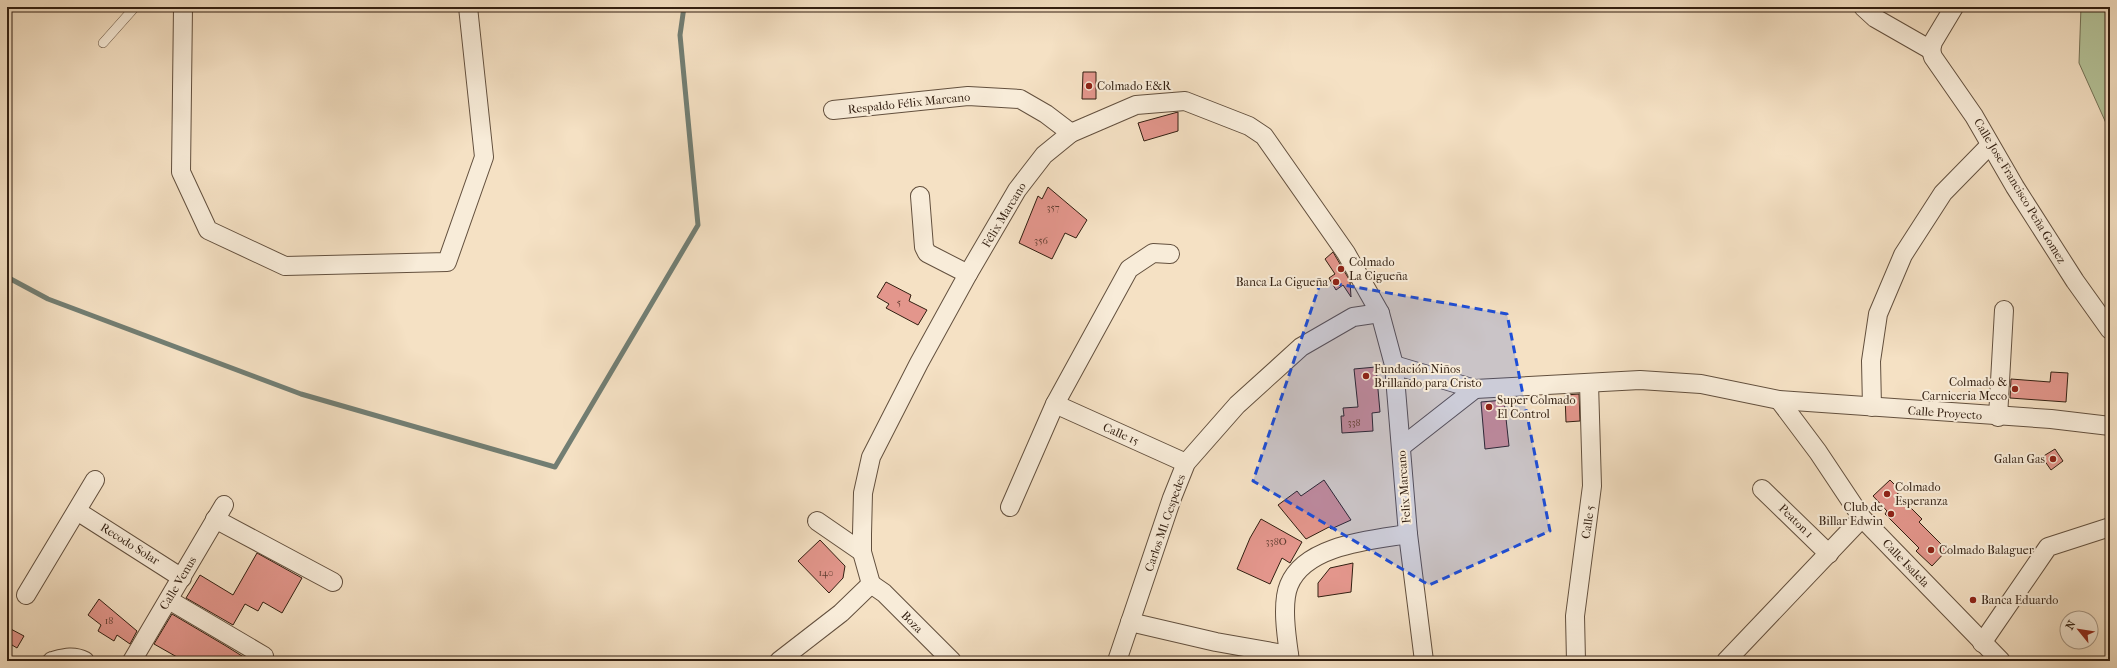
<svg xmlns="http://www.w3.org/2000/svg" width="2117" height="668" font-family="'IM FELL French Canon',serif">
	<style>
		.green { fill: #b5c49a; stroke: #747256 }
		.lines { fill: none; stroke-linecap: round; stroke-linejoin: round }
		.stream { stroke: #727e73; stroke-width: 5 }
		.building { fill: #e3968c; stroke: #321f11 }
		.service-casing { stroke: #63503e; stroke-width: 10 }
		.minor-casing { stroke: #63503e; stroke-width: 20 }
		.service { stroke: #f8ecd9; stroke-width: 9 }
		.minor { stroke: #f8ecd9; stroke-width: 18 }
		.marked { fill: #1d4ed8; fill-opacity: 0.2; stroke: #1d4ed8; stroke-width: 3; stroke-dasharray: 8 5; stroke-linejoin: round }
		.poi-dot { fill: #8f2418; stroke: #f8ecd9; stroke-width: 1.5 }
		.labels { text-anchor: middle; stroke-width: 4; stroke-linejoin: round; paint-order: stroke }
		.number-label { font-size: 10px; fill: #5e3d30 }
		.poi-label { font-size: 12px; fill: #321f11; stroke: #f8ecd9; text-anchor: start }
		.street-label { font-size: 12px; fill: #321f11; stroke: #f8ecd9 }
	</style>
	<rect width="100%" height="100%" fill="#f5e1c4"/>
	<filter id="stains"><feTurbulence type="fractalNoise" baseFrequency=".005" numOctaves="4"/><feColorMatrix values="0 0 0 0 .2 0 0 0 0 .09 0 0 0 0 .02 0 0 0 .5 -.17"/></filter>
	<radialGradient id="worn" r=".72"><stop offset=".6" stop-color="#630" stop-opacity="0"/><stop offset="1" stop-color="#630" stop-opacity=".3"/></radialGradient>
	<!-- green -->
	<path class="green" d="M2081 7H2110V132L2079 63Z"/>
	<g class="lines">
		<!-- stream -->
		<path class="stream" d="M7 277 48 299 301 394 555 467 698 225 680 35 684 7"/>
	</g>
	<!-- building -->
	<g class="building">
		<path d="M1083 72H1096V99H1082Z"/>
		<path d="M1178 112V131L1144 141 1138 123Z"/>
		<path d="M1048 187 1087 220 1076 238 1065 233 1052 259 1019 243 1038 196 1042 199Z"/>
		<path d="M1333 252 1350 281 1351 297 1343 285 1336 290 1329 278 1335 274 1325 259Z"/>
		<path d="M886 282 911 295 909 301 927 310 918 325 886 308 889 304 877 297Z"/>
		<path d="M1376 367 1380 412 1372 413 1373 431 1342 433 1341 416H1344L1343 408 1358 407 1354 369Z"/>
		<path d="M2051 372 2068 373 2066 402 2010 398 2011 379 2050 382Z"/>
		<path d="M1579 394 1580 421 1566 422 1565 395Z"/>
		<path d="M1504 400 1509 446 1485 449 1481 402Z"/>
		<path d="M2055 449 2063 461 2051 470 2042 457Z"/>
		<path d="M1324 480 1351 520 1331 529 1329 527 1306 539 1278 505 1297 491 1301 496Z"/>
		<path d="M1890 480 1901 491 1897 494 1922 519 1919 522 1947 550 1932 566 1916 551 1919 548 1885 514 1887 511 1873 496Z"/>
		<path d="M1261 519 1302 542 1290 563 1282 558 1270 584 1237 569 1250 538Z"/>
		<path d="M820 540 845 566 843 578 829 593 798 561Z"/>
		<path d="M257 553 302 578 282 613 263 602 258 611 245 604 233 625 186 598 200 575 233 595Z"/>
		<path d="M1353 563 1351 592 1318 597V583L1330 568Z"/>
		<path d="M99 599 137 631 130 644 117 635 114 641 98 631 101 625 88 615Z"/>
		<path d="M172 614 226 646 250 661H184L154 644Z"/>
		<path d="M7 627 24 636 17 648 7 642Z"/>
	</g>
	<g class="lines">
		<!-- service casing -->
		<g class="service-casing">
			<path id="service" d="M103 43 135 7"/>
		</g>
		<!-- minor casing -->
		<g class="minor-casing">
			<g id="minor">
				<path d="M183 7 181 172 208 230 285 266 447 262 484 157 468 7"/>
				<path d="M1863 7 1875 18 1931 50"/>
				<path d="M1931 50 1933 57 1974 116 2015 187 2075 281 2110 330"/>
				<path d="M1931 50 1933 42 1954 7"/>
				<path d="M833 110 968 96 1020 99 1046 114 1071 133"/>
				<path d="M920 196 924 247 927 253 968 274"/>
				<path d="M1394 365 1475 389 1640 380 1701 384 1779 400 2051 419 2110 426"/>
				<path d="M1779 400 1818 452 1862 518 2001 661"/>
				<path d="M1055 404 1186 463"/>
				<path d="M1872 407 1871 361 1878 314 1903 255 1943 193 1990 145"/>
				<path d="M1998 417 2004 310"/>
				<path d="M1401 447 1475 389"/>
				<path d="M1762 489 1829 554"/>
				<path d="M1010 507 1055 404 1129 269 1153 253 1170 254"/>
				<path d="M77 511 182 578"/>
				<path d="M215 519 333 582"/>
				<path d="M817 521 862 552"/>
				<path d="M871 584 862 552V534L863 493 871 457 919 363 968 274 1017 190 1044 155 1071 133 1136 105 1185 101 1249 126 1264 136 1346 253 1380 313 1394 365 1408 534 1424 661"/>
				<path d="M871 584 884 593 952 661"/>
				<path d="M26 595 95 480"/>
				<path d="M169 600 264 656"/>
				<path d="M1130 622 1216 642 1289 655"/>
				<path d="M1982 643 2048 547 2110 527"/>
				<path d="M52 661C64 658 73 655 85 661"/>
				<path d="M132 661 224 505"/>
				<path d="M779 661 841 613 871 584"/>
				<path d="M1117 661 1172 498 1186 463 1237 405 1301 347 1353 317 1380 313"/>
				<path d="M1290 661C1287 640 1281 604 1289 585 1305 545 1371 540 1408 534"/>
				<path d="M1576 661 1575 616 1592 486 1589 383"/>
				<path d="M1726 661 1862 518"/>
			</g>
		</g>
		<!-- service -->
		<use href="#service" class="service"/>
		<!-- minor -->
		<use href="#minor" class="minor"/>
	</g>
	<!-- marked area -->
	<path class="marked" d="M1321 281 1507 314 1550 531 1429 585 1253 481Z"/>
	<!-- markers -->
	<g class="poi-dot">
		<circle cx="1089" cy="86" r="4"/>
		<circle cx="1341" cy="269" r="4"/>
		<circle cx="1336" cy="282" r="4"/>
		<circle cx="1366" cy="376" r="4"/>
		<circle cx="2015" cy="389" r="4"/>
		<circle cx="1489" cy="407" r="4"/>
		<circle cx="2053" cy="459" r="4"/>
		<circle cx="1887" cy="494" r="4"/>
		<circle cx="1891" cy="514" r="4"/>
		<circle cx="1931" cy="550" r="4"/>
		<circle cx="1973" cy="600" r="4"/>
	</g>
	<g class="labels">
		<!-- number labels -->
		<g class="number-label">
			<text x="1053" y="211">357</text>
			<text x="1041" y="244">356</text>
			<text x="899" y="306">5</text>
			<text x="1354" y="426">338</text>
			<text x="1276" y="545">338O</text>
			<text x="826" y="576">140</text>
			<text x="109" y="624">18</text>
		</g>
		<!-- poi labels -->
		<g class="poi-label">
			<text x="1097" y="90">Colmado E&amp;R</text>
			<text x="1349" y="266">Colmado<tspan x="1349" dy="14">La Cigueña</tspan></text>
			<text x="1328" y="286" text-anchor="end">Banca La Cigueña</text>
			<text x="1374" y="373">Fundación Niños<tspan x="1374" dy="14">Brillando para Cristo</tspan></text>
			<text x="2007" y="386" text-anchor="end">Colmado &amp;<tspan x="2007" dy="14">Carniceria Meco</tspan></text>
			<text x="1497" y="404">Super Colmado<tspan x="1497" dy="14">El Control</tspan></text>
			<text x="2045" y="463" text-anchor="end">Galan Gas</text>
			<text x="1895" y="491">Colmado<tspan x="1895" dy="14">Esperanza</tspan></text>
			<text x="1883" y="511" text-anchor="end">Club de<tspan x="1883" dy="14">Billar Edwin</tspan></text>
			<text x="1939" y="554">Colmado Balaguer</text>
			<text x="1981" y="604">Banca Eduardo</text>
		</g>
		<!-- street labels -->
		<g class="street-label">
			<text transform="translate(909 103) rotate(-6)" y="4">Respaldo Félix Marcano</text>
			<text transform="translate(2020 191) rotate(59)" y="4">Calle Jose Francisco Peña Gomez</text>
			<text transform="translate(1004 215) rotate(-59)" y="4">Félix Marcano</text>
			<text transform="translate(1945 413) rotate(4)" y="4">Calle Proyecto</text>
			<text transform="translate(1121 434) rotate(24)" y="4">Calle 15</text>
			<text transform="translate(1404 487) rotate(-94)" y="4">Felix Marcano</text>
			<text transform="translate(1796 521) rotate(44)" y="4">Peaton 1</text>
			<text transform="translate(1588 522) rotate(-82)" y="4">Calle 5</text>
			<text transform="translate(1165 523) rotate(-71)" y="4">Carlos Ml. Cespedes</text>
			<text transform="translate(130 544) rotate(32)" y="4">Recodo Solar</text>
			<text transform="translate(1906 563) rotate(46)" y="4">Calle Isalela</text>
			<text transform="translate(178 583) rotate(-59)" y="4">Calle Venus</text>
			<text transform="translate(912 622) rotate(45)" y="4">Boza</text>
		</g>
	</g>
	<!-- margin -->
	<rect width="2117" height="668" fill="none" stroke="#f5e1c4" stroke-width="24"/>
	<rect x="8" y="8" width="2101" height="652" fill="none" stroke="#321f11" stroke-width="2"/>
	<rect x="12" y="12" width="2093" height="644" fill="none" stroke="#321f11"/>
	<!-- north arrow -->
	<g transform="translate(2079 630) rotate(300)"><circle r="19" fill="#f8ecd9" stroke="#a99a89"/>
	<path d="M0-3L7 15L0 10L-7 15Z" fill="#8f2418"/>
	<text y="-6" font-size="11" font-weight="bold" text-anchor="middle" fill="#321f11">N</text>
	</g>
	<rect width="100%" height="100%" filter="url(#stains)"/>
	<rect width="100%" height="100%" fill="url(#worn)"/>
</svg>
